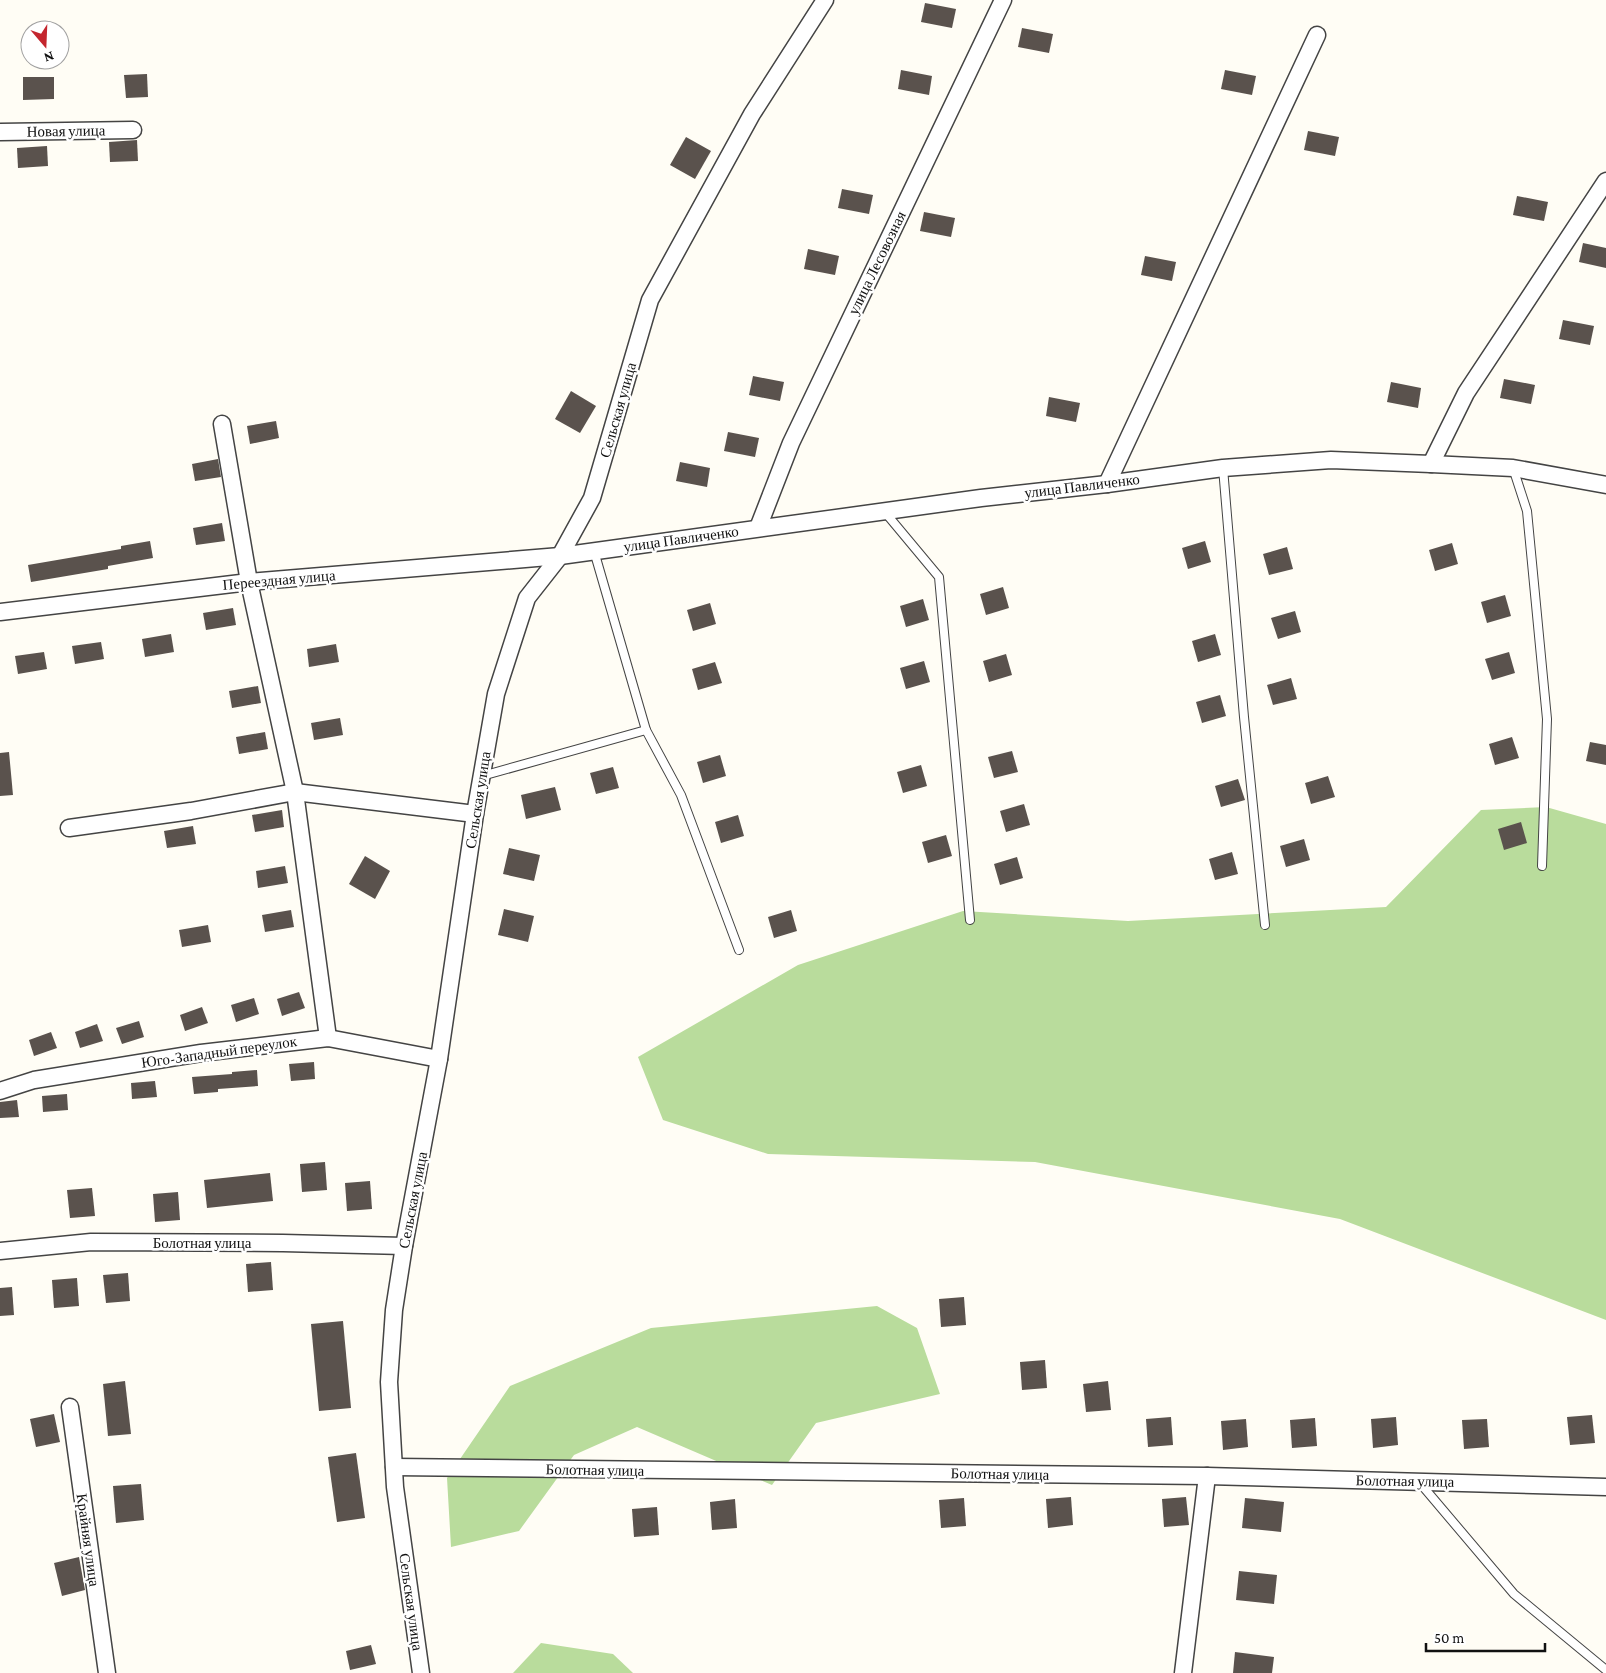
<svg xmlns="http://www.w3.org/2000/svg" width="1606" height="1673" font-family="'Crimson Pro',serif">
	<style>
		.forest { fill: #b9dc9c }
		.building { fill: #5a524d }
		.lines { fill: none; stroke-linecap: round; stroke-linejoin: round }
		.lane-casing { stroke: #444; stroke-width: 10 }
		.street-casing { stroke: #444; stroke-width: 19 }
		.lane { stroke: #fff; stroke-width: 8 }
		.street { stroke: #fff; stroke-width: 16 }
		.labels { text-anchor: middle; stroke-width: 5; stroke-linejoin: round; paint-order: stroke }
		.street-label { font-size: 15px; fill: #111; stroke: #fff }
	</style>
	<rect width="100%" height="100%" fill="#fffdf5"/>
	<!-- forest -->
	<g class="forest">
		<path d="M1546 807 1606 824V1320L1340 1219 1035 1162 768 1154 663 1120 638 1057 798 965 963 911 1128 921 1386 907 1481 810Z"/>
		<path d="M877 1306 917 1328 940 1394 816 1423 772 1485 637 1427 574 1455 519 1531 451 1547 447 1478 510 1386 651 1328Z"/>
		<path d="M541 1643 613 1654 633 1673H513Z"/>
	</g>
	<!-- building -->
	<g class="building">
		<path d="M925 3 956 9 952 28 921 22Z"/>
		<path d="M1022 28 1053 34 1049 53 1018 47Z"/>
		<path d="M901 70 932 76 929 95 898 89Z"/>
		<path d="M1225 70 1256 76 1252 95 1221 89Z"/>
		<path d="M147 74 148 97 126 98 124 75Z"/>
		<path d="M23 77H54V99L23 100Z"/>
		<path d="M1308 131 1339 137 1335 156 1304 150Z"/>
		<path d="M686 137 711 151 695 179 670 165Z"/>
		<path d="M137 140 138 161 110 162 109 142Z"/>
		<path d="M47 146 48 166 18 168 17 148Z"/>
		<path d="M842 189 873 195 869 214 838 208Z"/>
		<path d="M1517 196 1548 202 1544 221 1513 215Z"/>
		<path d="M924 212 955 218 951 237 920 231Z"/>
		<path d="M1583 243 1606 248V268L1579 262Z"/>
		<path d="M808 249 839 256 835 275 804 269Z"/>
		<path d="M1145 256 1176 262 1172 281 1141 275Z"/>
		<path d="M1563 320 1594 326 1590 345 1559 339Z"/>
		<path d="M753 376 784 382 780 401 749 395Z"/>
		<path d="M1504 379 1535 385 1531 404 1500 398Z"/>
		<path d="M1391 382 1421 388 1418 408 1387 402Z"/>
		<path d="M571 391 596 406 580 433 555 419Z"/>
		<path d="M1049 397 1080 403 1076 422 1046 416Z"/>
		<path d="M276 421 279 438 250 444 247 426Z"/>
		<path d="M728 432 759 438 755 457 724 451Z"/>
		<path d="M218 459 221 477 195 481 192 464Z"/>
		<path d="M680 462 710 468 707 487 676 481Z"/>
		<path d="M222 523 225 541 196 545 193 528Z"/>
		<path d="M150 541 153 558 108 566V569L31 582 28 565 121 549V546Z"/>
		<path d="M1205 541 1211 562 1188 569 1182 548Z"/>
		<path d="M1452 543 1458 564 1435 571 1429 550Z"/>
		<path d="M1287 547 1293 569 1269 575 1263 554Z"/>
		<path d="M1003 587 1009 608 986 615 980 594Z"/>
		<path d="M1505 595 1511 616 1487 623 1481 602Z"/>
		<path d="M923 599 929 620 906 627 900 606Z"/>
		<path d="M710 603 716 624 693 631 687 610Z"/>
		<path d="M233 608 236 625 206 630 203 613Z"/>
		<path d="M1295 611 1301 632 1278 639 1271 618Z"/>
		<path d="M171 634 174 652 145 657 142 639Z"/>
		<path d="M1215 634 1221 655 1198 662 1192 641Z"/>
		<path d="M101 642 104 659 75 664 72 646Z"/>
		<path d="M336 644 339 662 309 667 307 649Z"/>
		<path d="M44 652 47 669 18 674 15 656Z"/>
		<path d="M1509 652 1515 673 1492 680 1485 659Z"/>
		<path d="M1006 654 1012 675 989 682 983 661Z"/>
		<path d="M924 661 930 682 906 689 900 668Z"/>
		<path d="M715 662 722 683 698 690 692 669Z"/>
		<path d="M1291 678 1297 699 1273 705 1267 685Z"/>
		<path d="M258 686 261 703 232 708 229 691Z"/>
		<path d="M1220 695 1226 716 1202 723 1196 702Z"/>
		<path d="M340 718 343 735 314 740 311 723Z"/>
		<path d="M265 732 268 749 239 754 236 737Z"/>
		<path d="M1512 737 1519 758 1495 765 1489 744Z"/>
		<path d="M1590 742 1606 745V765L1586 761Z"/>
		<path d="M1012 751 1018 772 994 778 988 757Z"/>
		<path d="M9 752 13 795 0 796V753Z"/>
		<path d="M720 755 726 776 703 783 697 762Z"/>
		<path d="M921 765 927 786 903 793 897 772Z"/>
		<path d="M613 767 619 788 596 794 590 773Z"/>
		<path d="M1328 776 1335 797 1311 804 1305 783Z"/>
		<path d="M1238 779 1245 800 1221 807 1215 786Z"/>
		<path d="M555 787 561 810 526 819 521 795Z"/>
		<path d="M1024 804 1030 825 1006 832 1000 811Z"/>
		<path d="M282 810 284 827 255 832 252 815Z"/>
		<path d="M738 815 744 836 721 843 715 822Z"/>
		<path d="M1521 822 1527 843 1504 850 1498 829Z"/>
		<path d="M193 826 196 844 167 848 164 831Z"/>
		<path d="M946 835 952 856 928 863 922 842Z"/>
		<path d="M1304 839 1310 860 1286 867 1280 846Z"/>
		<path d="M509 848 540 855 534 881 503 874Z"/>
		<path d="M1232 852 1238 874 1215 880 1209 859Z"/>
		<path d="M365 856 390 871 375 899 349 884Z"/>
		<path d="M1017 857 1023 878 1000 885 994 864Z"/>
		<path d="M285 866 288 883 258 888 256 871Z"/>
		<path d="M504 909 534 916 528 942 498 935Z"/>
		<path d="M291 910 294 927 265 932 262 915Z"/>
		<path d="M791 910 797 931 774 938 768 917Z"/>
		<path d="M208 925 211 942 182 947 179 930Z"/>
		<path d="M299 992 305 1008 282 1016 277 999Z"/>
		<path d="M254 998 259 1014 236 1022 231 1005Z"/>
		<path d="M202 1007 208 1023 185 1031 180 1015Z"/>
		<path d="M139 1021 144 1037 122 1044 116 1028Z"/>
		<path d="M97 1024 103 1041 80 1048 75 1032Z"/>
		<path d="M51 1032 57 1048 34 1056 29 1040Z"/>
		<path d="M314 1062 315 1079 291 1081 289 1064Z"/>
		<path d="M257 1070 258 1086 218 1089V1092L194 1094 192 1077 232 1074V1072Z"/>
		<path d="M155 1081 157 1097 132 1099 131 1083Z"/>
		<path d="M67 1094 68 1110 43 1112 42 1096Z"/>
		<path d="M17 1100 19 1117 0 1118V1102Z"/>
		<path d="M325 1162 327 1190 302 1192 300 1164Z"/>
		<path d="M270 1173 273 1201 207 1208 204 1180Z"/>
		<path d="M370 1181 372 1209 347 1211 345 1183Z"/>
		<path d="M92 1188 95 1216 70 1218 67 1190Z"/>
		<path d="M178 1192 180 1220 155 1222 153 1194Z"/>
		<path d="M271 1262 273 1290 248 1292 246 1264Z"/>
		<path d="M128 1273 130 1301 106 1303 103 1275Z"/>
		<path d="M77 1278 79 1306 54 1308 52 1280Z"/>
		<path d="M12 1287 14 1315 0 1316V1288Z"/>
		<path d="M964 1297 966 1325 941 1327 939 1299Z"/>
		<path d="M343 1321 351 1408 319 1411 311 1324Z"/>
		<path d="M1045 1360 1047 1388 1022 1390 1020 1362Z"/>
		<path d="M125 1381 131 1434 108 1436 103 1384Z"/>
		<path d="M1108 1381 1111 1410 1086 1412 1083 1384Z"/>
		<path d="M54 1414 60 1442 36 1447 30 1419Z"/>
		<path d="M1592 1415 1595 1443 1570 1445 1567 1417Z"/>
		<path d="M1171 1417 1173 1445 1148 1447 1146 1419Z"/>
		<path d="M1396 1417 1398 1445 1373 1448 1371 1419Z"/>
		<path d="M1315 1418 1317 1446 1292 1448 1290 1420Z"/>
		<path d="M1246 1419 1248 1447 1223 1450 1221 1421Z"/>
		<path d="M1487 1419 1489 1447 1464 1449 1462 1420Z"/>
		<path d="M356 1453 365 1518 337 1522 328 1457Z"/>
		<path d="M141 1484 144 1520 116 1523 113 1486Z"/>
		<path d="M1071 1497 1073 1525 1048 1528 1046 1499Z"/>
		<path d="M1186 1497 1189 1525 1164 1527 1162 1499Z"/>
		<path d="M964 1498 966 1526 941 1528 939 1500Z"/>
		<path d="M1245 1498 1284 1502 1281 1532 1242 1528Z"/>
		<path d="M735 1499 737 1528 712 1530 710 1502Z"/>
		<path d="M657 1507 659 1535 634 1537 632 1509Z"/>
		<path d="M79 1557 85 1590 62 1596 54 1563Z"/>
		<path d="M1239 1571 1277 1575 1274 1604 1236 1600Z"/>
		<path d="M371 1645 376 1664 350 1670 346 1651Z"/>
		<path d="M1235 1652 1274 1657 1272 1673H1233Z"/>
	</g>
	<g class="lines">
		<!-- lane casing -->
		<g class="lane-casing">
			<g id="lane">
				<path d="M1223 468 1244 717 1265 925"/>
				<path d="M1513 468 1527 511 1547 719 1542 866"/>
				<path d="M884 511 939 577 970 920"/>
				<path d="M646 730 681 795 739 950"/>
				<path d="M482 776 646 730 594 551"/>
				<path d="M1420 1483 1514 1594 1606 1670"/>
			</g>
		</g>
		<!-- street casing -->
		<g class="street-casing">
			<g id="street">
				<path d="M0 132 133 130"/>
				<path d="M222 424 249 582 295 792 328 1038"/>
				<path d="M1431 464 1466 393 1606 181"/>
				<path d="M1107 484 1317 35"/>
				<path d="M758 528 791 443 1003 0"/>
				<path d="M0 612 249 582 560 556 981 498 1107 484 1223 468 1331 460 1431 464 1513 468 1606 485"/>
				<path d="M69 828 191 811 295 792 475 814"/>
				<path d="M0 1091 34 1080 201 1053 328 1038 439 1059"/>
				<path d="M0 1251 91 1242 283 1243 404 1246"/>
				<path d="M70 1407 107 1673"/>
				<path d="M394 1467 1207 1476 1606 1487"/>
				<path d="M421 1673 395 1487 389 1382 394 1310 404 1246 439 1059 475 814 496 694 527 598 560 556 592 498 650 300 752 114 825 0"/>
				<path d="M1183 1673 1207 1476"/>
			</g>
		</g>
		<!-- lane -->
		<use href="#lane" class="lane"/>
		<!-- street -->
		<use href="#street" class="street"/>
	</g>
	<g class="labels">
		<!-- street labels -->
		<g class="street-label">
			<text transform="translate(66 131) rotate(-1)" y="5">Новая улица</text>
			<text transform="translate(877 263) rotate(-64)" y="5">улица Лесовозная</text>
			<text transform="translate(618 410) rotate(-74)" y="5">Сельская улица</text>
			<text transform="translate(1082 486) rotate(-7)" y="5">улица Павличенко</text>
			<text transform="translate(681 539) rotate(-8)" y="5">улица Павличенко</text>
			<text transform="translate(279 580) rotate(-5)" y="5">Переездная улица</text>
			<text transform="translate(478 800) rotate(-81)" y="5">Сельская улица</text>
			<text transform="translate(219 1052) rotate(-8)" y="5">Юго-Западный переулок</text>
			<text transform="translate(413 1200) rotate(-79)" y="5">Сельская улица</text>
			<text x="202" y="1248">Болотная улица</text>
			<text transform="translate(595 1470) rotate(1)" y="5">Болотная улица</text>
			<text transform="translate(1000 1474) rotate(1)" y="5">Болотная улица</text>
			<text transform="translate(1405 1481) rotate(1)" y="5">Болотная улица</text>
			<text transform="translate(88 1540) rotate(82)" y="5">Крайняя улица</text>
			<text transform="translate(411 1602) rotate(82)" y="5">Сельская улица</text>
		</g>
	</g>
	<!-- north arrow -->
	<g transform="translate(45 45) rotate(161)"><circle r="24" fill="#ffffff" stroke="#a0a0a0"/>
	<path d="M0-4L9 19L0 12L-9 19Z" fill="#c4262e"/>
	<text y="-8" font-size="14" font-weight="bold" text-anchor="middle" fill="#111111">N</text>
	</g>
	<!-- scale -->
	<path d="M1426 1643v8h119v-8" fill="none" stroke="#111111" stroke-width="2.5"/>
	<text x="1434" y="1643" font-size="15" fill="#111111" stroke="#ffffff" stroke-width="4" paint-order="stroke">50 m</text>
</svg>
